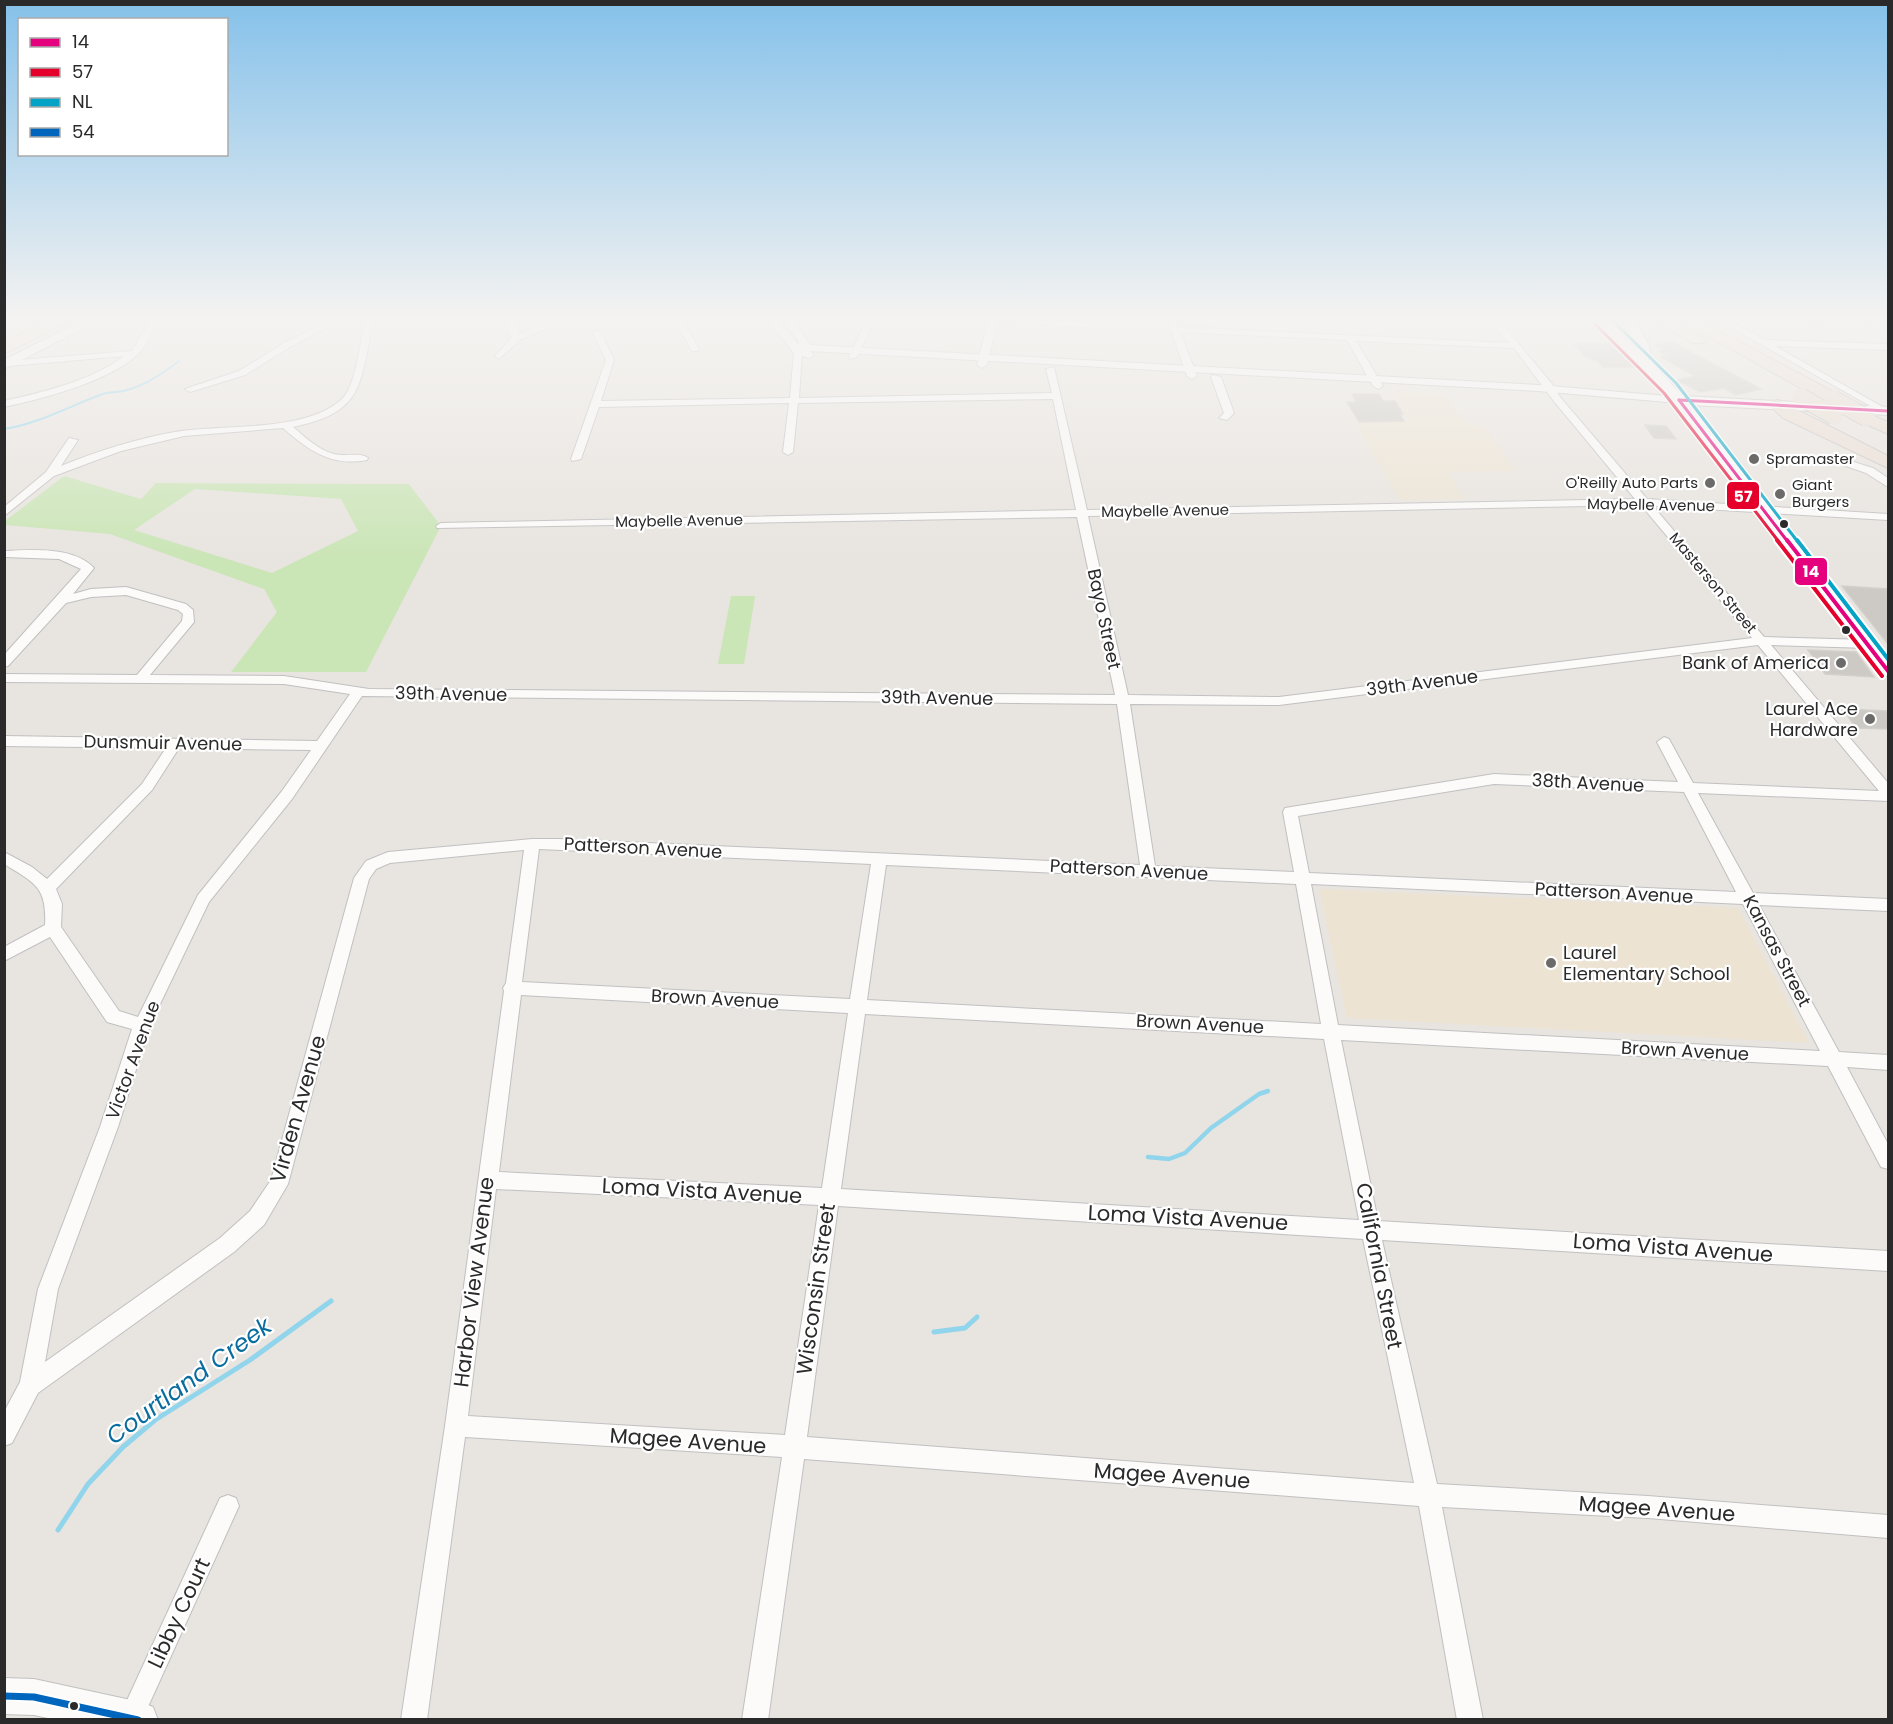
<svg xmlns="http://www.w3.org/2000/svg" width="1893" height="1724" font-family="Poppins,sans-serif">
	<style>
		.education { fill: #ece3d3 }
		.green { fill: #cae5b6; fill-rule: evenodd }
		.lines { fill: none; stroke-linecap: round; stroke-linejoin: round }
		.stream-far2 { stroke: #90d5ec; stroke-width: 2 }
		.stream-far1 { stroke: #90d5ec; stroke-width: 4.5 }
		.stream { stroke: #90d5ec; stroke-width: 5 }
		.building { fill: #cdcac6; stroke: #d3d0cb; stroke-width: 1.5 }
		.minor-casing { stroke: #c1c0c1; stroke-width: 2 }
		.tertiary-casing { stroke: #c1c0c1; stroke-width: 2 }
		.secondary-casing { stroke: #c1c0c1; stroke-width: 2 }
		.motorway-casing { stroke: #c4c3c1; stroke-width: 2 }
		.minor { fill: #fcfbfa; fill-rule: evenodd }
		.tertiary { fill: #fcfbfa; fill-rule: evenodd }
		.secondary { fill: #fcfbfa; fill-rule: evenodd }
		.motorway { fill: #e9dcd2; fill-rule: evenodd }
		.motorway-bridge-casing { stroke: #c4c3c1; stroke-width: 19; stroke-linecap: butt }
		.motorway-bridge { stroke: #e9dcd2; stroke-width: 17 }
		.bus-1-far1-casing { stroke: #fff; stroke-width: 6 }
		.bus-1-casing { stroke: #fff; stroke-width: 8 }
		.bus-2-far1-casing { stroke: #fff; stroke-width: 6 }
		.bus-2-casing { stroke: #fff; stroke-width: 8 }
		.bus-3-far1-casing { stroke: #fff; stroke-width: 6 }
		.bus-3-casing { stroke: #fff; stroke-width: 8 }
		.bus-4-casing { stroke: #fff; stroke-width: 11 }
		.bus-1-far1 { stroke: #e5007d; stroke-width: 3 }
		.bus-1 { stroke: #e5007d; stroke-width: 4 }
		.bus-2-far1 { stroke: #e4002b; stroke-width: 3 }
		.bus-2 { stroke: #e4002b; stroke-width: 4 }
		.bus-3-far1 { stroke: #02a3c6; stroke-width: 3 }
		.bus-3 { stroke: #02a3c6; stroke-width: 4 }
		.bus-4 { stroke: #0065bd; stroke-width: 7 }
		.poi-dot { fill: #6c6b69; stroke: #fff; stroke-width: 2 }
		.bus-dot { fill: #2a2a2a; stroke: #fff; stroke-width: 2 }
		.labels { text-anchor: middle; stroke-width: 4.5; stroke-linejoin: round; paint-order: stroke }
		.far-poi-label { font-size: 15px; fill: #2a2a2a; stroke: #fff; text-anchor: start }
		.far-street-label { font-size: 15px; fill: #2a2a2a; stroke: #fff }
		.street-label { font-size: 18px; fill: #2a2a2a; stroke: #fff }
		.poi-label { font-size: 18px; fill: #2a2a2a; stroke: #fff; text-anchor: end }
		.near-street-label { font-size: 21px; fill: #2a2a2a; stroke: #fff }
		.near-water-label { font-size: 24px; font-style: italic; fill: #096c9e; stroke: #fff }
		.line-badge { stroke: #fff; stroke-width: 2 }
		.badge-label { font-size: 16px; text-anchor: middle; font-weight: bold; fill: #fff }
	</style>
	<rect width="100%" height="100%" fill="#e8e4df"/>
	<!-- education -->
	<g class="education">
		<path d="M1391 391 1445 394 1466 424 1484 425 1515 471 1448 472 1465 499 1400 500 1354 422 1410 421Z"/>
		<path d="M1319 889 1738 908 1809 1043 1347 1018Z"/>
	</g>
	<!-- green -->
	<g class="green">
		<path d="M64 476 141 499 156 483 409 484 441 526 366 672H231L277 612 264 589 110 534 5 525V521ZM195 489 341 499 358 531 272 573 134 530Z"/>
		<path d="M731 596H755L744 664H718Z"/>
	</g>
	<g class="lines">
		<!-- stream-far2 -->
		<path class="stream-far2" d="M4 429C37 424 68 407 100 395 109 391 118 393 127 390 146 385 163 373 179 361"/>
		<!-- stream-far1 -->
		<path class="stream-far1" d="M1148 1157 1169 1159 1185 1153 1211 1128 1259 1094 1268 1091"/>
		<!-- stream -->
		<g class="stream">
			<path d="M934 1332 965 1328 977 1317"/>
			<path d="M58 1530 88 1484 123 1447 155 1420 250 1360 331 1301"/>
		</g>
	</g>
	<!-- building -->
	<g class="building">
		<path d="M1672 342 1761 389 1736 395 1724 388 1700 392 1677 380 1695 376 1661 357 1667 356 1658 351 1664 350 1655 345Z"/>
		<path d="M1574 344H1611L1634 367H1603L1597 361 1586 357Z"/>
		<path d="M1352 394H1379L1383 401H1395L1403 414H1400L1404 421 1359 422 1347 402H1356Z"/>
		<path d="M1645 425 1666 426 1676 439 1654 438Z"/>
		<path d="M1842 586 1888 589V644Z"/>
		<path d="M1808 650 1856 652 1874 677 1825 674Z"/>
		<path d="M1843 709 1888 711V729L1856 728Z"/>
	</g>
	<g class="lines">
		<!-- minor casing -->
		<g class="minor-casing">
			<g id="minor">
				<path d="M151 319H159C153 330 149 342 141 351 115 380 42 399 4 407V401C44 392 91 381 124 356L9 366 6 365V361L132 351Z"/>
				<path d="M333 319H343L290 347 245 375 190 392 185 389 239 371 284 343Z"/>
				<path d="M362 319H370L373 323C359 385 365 412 293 427 305 437 318 450 334 454 345 457 360 452 368 458L367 460C331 467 308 450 283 428L184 436 121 451 54 476 4 516V507L46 472 69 438 78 440 61 466C98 451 135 439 175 432 222 424 308 433 343 398 356 384 360 342 365 323Z"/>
				<path d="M507 319H515L519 334 556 319H567L520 340 499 359 495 356 512 338 508 331Z"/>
				<path d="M674 319H682L699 349 698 351H692Z"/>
				<path d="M867 319H875L857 357 850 359 849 357Z"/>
				<path d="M983 319 1118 323 1122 326 1118 329 997 322 987 365 982 368 977 365 988 322Z"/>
				<path d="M1167 319H1175L1178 327 1509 343 1490 319H1498L1552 384 1560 397 1647 499 1888 514V520L1653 506 1764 637 1868 640 1874 644 1868 648 1771 645 1888 783V801L1698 793 1753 893 1888 899V911L1759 905 1839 1052 1888 1055V1070L1847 1067 1888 1144V1169L1881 1167 1828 1066 1341 1040 1378 1221 1888 1251V1271L1382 1240 1437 1484 1648 1496 1888 1515V1538L1648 1518 1442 1507 1483 1720H1457L1419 1506 804 1459 768 1720H742L782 1457 465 1437 427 1720H401L445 1426 504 991 503 988 506 983 524 850 390 863 376 869 369 879 288 1184 264 1225 234 1252 38 1393 12 1443 4 1446V1412L20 1382 38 1289 100 1127 132 1029 107 1022 50 937 4 961V947L45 925C47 887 35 883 4 864V852L32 867 47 879 142 784 166 748 4 746V736L317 741 350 694 284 684 4 682V674L137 675 182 621 183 614 178 610 126 595 91 597 66 603 8 666 4 667V655L81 569 59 559 4 557V551C32 550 73 546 94 568L73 594 91 589 126 587 186 604 193 610 194 622 150 675 284 676 369 689 1115 695 1077 517 437 528 436 526 441 523 1076 510 1053 399 798 403 793 452 788 455 783 452 789 403 599 407 581 459 572 461 571 459 606 360 593 333 597 330 601 333 614 360 601 401 790 398 794 351 798 348 802 351 799 398 1052 393 1046 369 1054 367 1087 510 1635 499 1553 400 1514 348 1356 341 1383 386 1378 389 1373 386 1347 340 1180 332 1197 376 1192 379 1187 376ZM1641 505 1752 638 1279 697 1128 695 1088 516ZM1758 645 1879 791 1693 783 1669 739 1664 737 1657 742 1678 782 1494 774 1285 808 1283 812 1294 872 1155 866 1130 704 1279 705ZM362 696 1117 704 1140 865 560 839H532L388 852 366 861 354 878 271 1180 250 1211 220 1238 45 1362 58 1289 118 1127 150 1025 209 902 292 799ZM179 748 311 750 282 791 198 895 138 1017 119 1011 61 927 62 904 56 889 152 790ZM1494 784 1684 792 1736 892 1309 873 1298 816ZM539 849 871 864 850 999 522 982ZM886 865 1296 884 1321 1024 867 1000ZM1311 884 1743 904 1820 1051 1338 1025ZM521 995 848 1013 822 1188 499 1172ZM865 1014 1324 1039 1359 1220 841 1189ZM496 1189 819 1205 785 1435 468 1416ZM838 1206 1363 1239 1414 1483 807 1437Z"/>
				<path d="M1716 319H1726L1765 340 1888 344V350L1775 346 1888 410 1881 412Z"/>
				<path d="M1800 319H1879L1875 322 1845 324 1804 322Z"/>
				<path d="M1213 375 1221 377 1234 413 1227 420 1219 418 1224 413 1211 377Z"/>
				<path d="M1847 460 1873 468 1888 478V487L1866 473 1843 465V461Z"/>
				<path d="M228 1495 236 1498 239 1506 142 1720H118L220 1498Z"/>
			</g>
		</g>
		<!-- tertiary casing -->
		<g class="tertiary-casing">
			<path id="tertiary" d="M767 319H777L799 345V341L782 319H792L810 345 1538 385 1679 397 1685 400 1679 403 1538 391 810 351 814 355 809 358 794 353Z"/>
		</g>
		<!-- secondary casing -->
		<g class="secondary-casing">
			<g id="secondary">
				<path d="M4 319H12L4 323Z"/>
				<path d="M86 319H101L4 369V360Z"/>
				<path d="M1594 319H1607L1638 350 1622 319H1634L1649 345 1651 362 1683 396 1888 407V415L1690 405 1888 660V676L1882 675 1665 391Z"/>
				<path d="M4 1678 34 1679 140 1702 153 1707 158 1720H57L34 1715 4 1714Z"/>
			</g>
		</g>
		<!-- motorway casing -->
		<g class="motorway-casing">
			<g id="motorway">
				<path d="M50 319H70L67 322 4 354V342Z"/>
				<path d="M1652 319H1671L1706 340 1704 343H1692Z"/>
				<path d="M1678 319H1697L1839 395 1841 399 1839 403H1827Z"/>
				<path d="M1778 400 1888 456V468L1783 418 1769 405 1772 401Z"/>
				<path d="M1867 413 1888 422V434L1861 422 1858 418 1861 414Z"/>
			</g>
		</g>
		<!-- minor -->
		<use href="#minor" class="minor"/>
		<!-- tertiary -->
		<use href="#tertiary" class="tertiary"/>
		<!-- secondary -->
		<use href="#secondary" class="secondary"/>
		<!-- motorway -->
		<use href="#motorway" class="motorway"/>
		<!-- motorway-bridge casing -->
		<g class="motorway-bridge-casing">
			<g id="motorway-bridge">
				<path d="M1801 397 1834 416"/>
				<path d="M1833 399 1867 418"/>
			</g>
		</g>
		<!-- motorway-bridge -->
		<use href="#motorway-bridge" class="motorway-bridge"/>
		<!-- bus-1-far1 casing -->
		<g class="bus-1-far1-casing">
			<g id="bus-1-far1">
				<path d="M1679 400 1788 542"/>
				<path d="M1679 400 1888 411"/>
			</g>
		</g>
		<!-- bus-1 casing -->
		<g class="bus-1-casing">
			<path id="bus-1" d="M1787 540 1888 671"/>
		</g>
		<!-- bus-2-far1 casing -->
		<g class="bus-2-far1-casing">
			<path id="bus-2-far1" d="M1595 324 1664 393 1779 542"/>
		</g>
		<!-- bus-2 casing -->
		<g class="bus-2-casing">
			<path id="bus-2" d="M1777 540 1882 676"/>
		</g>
		<!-- bus-3-far1 casing -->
		<g class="bus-3-far1-casing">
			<path id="bus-3-far1" d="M1611 319 1676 383 1798 542"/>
		</g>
		<!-- bus-3 casing -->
		<g class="bus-3-casing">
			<path id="bus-3" d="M1797 540 1888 659"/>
		</g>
		<!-- bus-4 casing -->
		<g class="bus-4-casing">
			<path id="bus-4" d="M4 1696 34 1697 138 1720"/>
		</g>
		<!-- bus-1-far1 -->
		<use href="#bus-1-far1" class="bus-1-far1"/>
		<!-- bus-1 -->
		<use href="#bus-1" class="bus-1"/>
		<!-- bus-2-far1 -->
		<use href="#bus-2-far1" class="bus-2-far1"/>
		<!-- bus-2 -->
		<use href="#bus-2" class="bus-2"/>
		<!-- bus-3-far1 -->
		<use href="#bus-3-far1" class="bus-3-far1"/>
		<!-- bus-3 -->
		<use href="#bus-3" class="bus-3"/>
		<!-- bus-4 -->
		<use href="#bus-4" class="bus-4"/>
	</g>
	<!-- sky -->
	<linearGradient id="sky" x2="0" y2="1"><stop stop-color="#85c1ea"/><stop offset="0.57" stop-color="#f5f3f1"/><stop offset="1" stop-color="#f5f3f1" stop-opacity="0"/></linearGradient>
	<rect width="1893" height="560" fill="url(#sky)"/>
	<!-- markers -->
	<g class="poi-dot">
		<circle cx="1754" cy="459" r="6"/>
		<circle cx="1710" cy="483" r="6"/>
		<circle cx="1780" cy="494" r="6"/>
		<circle cx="1841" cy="663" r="6"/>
		<circle cx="1870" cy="719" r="6"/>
		<circle cx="1551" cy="963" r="6"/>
	</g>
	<g class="bus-dot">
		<circle cx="1784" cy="524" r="5"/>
		<circle cx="1846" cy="630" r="5"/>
		<circle cx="74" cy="1706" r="5"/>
	</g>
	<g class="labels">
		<!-- far-poi labels -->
		<g class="far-poi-label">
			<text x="1766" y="464">Spramaster</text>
			<text x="1698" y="488" text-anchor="end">O'Reilly Auto Parts</text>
			<text x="1792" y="490">Giant<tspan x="1792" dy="17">Burgers</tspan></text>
		</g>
		<!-- far-street labels -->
		<g class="far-street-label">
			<text transform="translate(1651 505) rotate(1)" y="5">Maybelle Avenue</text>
			<text transform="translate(1165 511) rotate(-1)" y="5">Maybelle Avenue</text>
			<text transform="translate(679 521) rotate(-1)" y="5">Maybelle Avenue</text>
			<text transform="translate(1713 583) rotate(50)" y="5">Masterson Street</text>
		</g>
		<!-- street labels -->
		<g class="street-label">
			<text transform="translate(1104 619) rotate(78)" y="6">Bayo Street</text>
			<text transform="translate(1422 683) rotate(-7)" y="6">39th Avenue</text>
			<text transform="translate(451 694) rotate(1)" y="6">39th Avenue</text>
			<text transform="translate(937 698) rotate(1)" y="6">39th Avenue</text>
			<text transform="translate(163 743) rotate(1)" y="6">Dunsmuir Avenue</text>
			<text transform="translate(1588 783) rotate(3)" y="6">38th Avenue</text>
			<text transform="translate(643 848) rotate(3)" y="6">Patterson Avenue</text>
			<text transform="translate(1129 870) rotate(3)" y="6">Patterson Avenue</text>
			<text transform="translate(1614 893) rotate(3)" y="6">Patterson Avenue</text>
			<text transform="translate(1777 951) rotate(62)" y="6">Kansas Street</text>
			<text transform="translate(715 999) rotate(3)" y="6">Brown Avenue</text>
			<text transform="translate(1200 1024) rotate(3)" y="6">Brown Avenue</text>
			<text transform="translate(1685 1051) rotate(3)" y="6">Brown Avenue</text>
			<text transform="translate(133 1060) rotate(-70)" y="6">Victor Avenue</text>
		</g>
		<!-- poi labels -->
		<g class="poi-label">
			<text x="1829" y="669">Bank of America</text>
			<text x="1858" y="715">Laurel Ace<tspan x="1858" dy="21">Hardware</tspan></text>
			<text x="1563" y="959" text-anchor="start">Laurel<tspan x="1563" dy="21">Elementary School</tspan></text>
		</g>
		<!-- near-street labels -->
		<g class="near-street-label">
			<text transform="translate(298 1109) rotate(-74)" y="7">Virden Avenue</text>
			<text transform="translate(702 1191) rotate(3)" y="7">Loma Vista Avenue</text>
			<text transform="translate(1188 1218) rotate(3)" y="7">Loma Vista Avenue</text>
			<text transform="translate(1673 1248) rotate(4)" y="7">Loma Vista Avenue</text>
			<text transform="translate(1379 1266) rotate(79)" y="7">California Street</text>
			<text transform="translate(474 1282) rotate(-83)" y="7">Harbor View Avenue</text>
			<text transform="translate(816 1289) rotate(-82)" y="7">Wisconsin Street</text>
			<text transform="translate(688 1441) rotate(4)" y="7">Magee Avenue</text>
			<text transform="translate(1172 1476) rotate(4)" y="7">Magee Avenue</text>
			<text transform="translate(1657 1509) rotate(4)" y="7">Magee Avenue</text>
			<text transform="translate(179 1613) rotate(-65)" y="7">Libby Court</text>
		</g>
		<!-- near-water labels -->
		<g class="near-water-label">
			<text transform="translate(189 1381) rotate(-36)" y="8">Courtland Creek</text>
		</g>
	</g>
	<g class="line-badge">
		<rect x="1726" y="481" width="34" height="29" rx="6" fill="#e4002b"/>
		<rect x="1794" y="557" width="34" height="29" rx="6" fill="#e5007d"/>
	</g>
	<g class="badge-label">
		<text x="1743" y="502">57</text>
		<text x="1811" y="577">14</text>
	</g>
	<!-- border -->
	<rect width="1893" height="1724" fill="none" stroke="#2a2a2a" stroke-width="12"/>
	<!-- legend -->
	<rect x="18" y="18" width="210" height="138" fill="#ffffff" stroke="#aaaaaa" stroke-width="1.5"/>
	<rect x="30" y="38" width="30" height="9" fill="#e5007d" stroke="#aaaaaa" stroke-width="1.5"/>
	<text x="72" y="48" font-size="18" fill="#2a2a2a">14</text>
	<rect x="30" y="68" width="30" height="9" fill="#e4002b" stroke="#aaaaaa" stroke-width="1.5"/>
	<text x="72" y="78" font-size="18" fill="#2a2a2a">57</text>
	<rect x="30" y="98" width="30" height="9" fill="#02a3c6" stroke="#aaaaaa" stroke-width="1.5"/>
	<text x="72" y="108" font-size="18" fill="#2a2a2a">NL</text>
	<rect x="30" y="128" width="30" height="9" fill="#0065bd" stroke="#aaaaaa" stroke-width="1.5"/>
	<text x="72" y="138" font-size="18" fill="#2a2a2a">54</text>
</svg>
